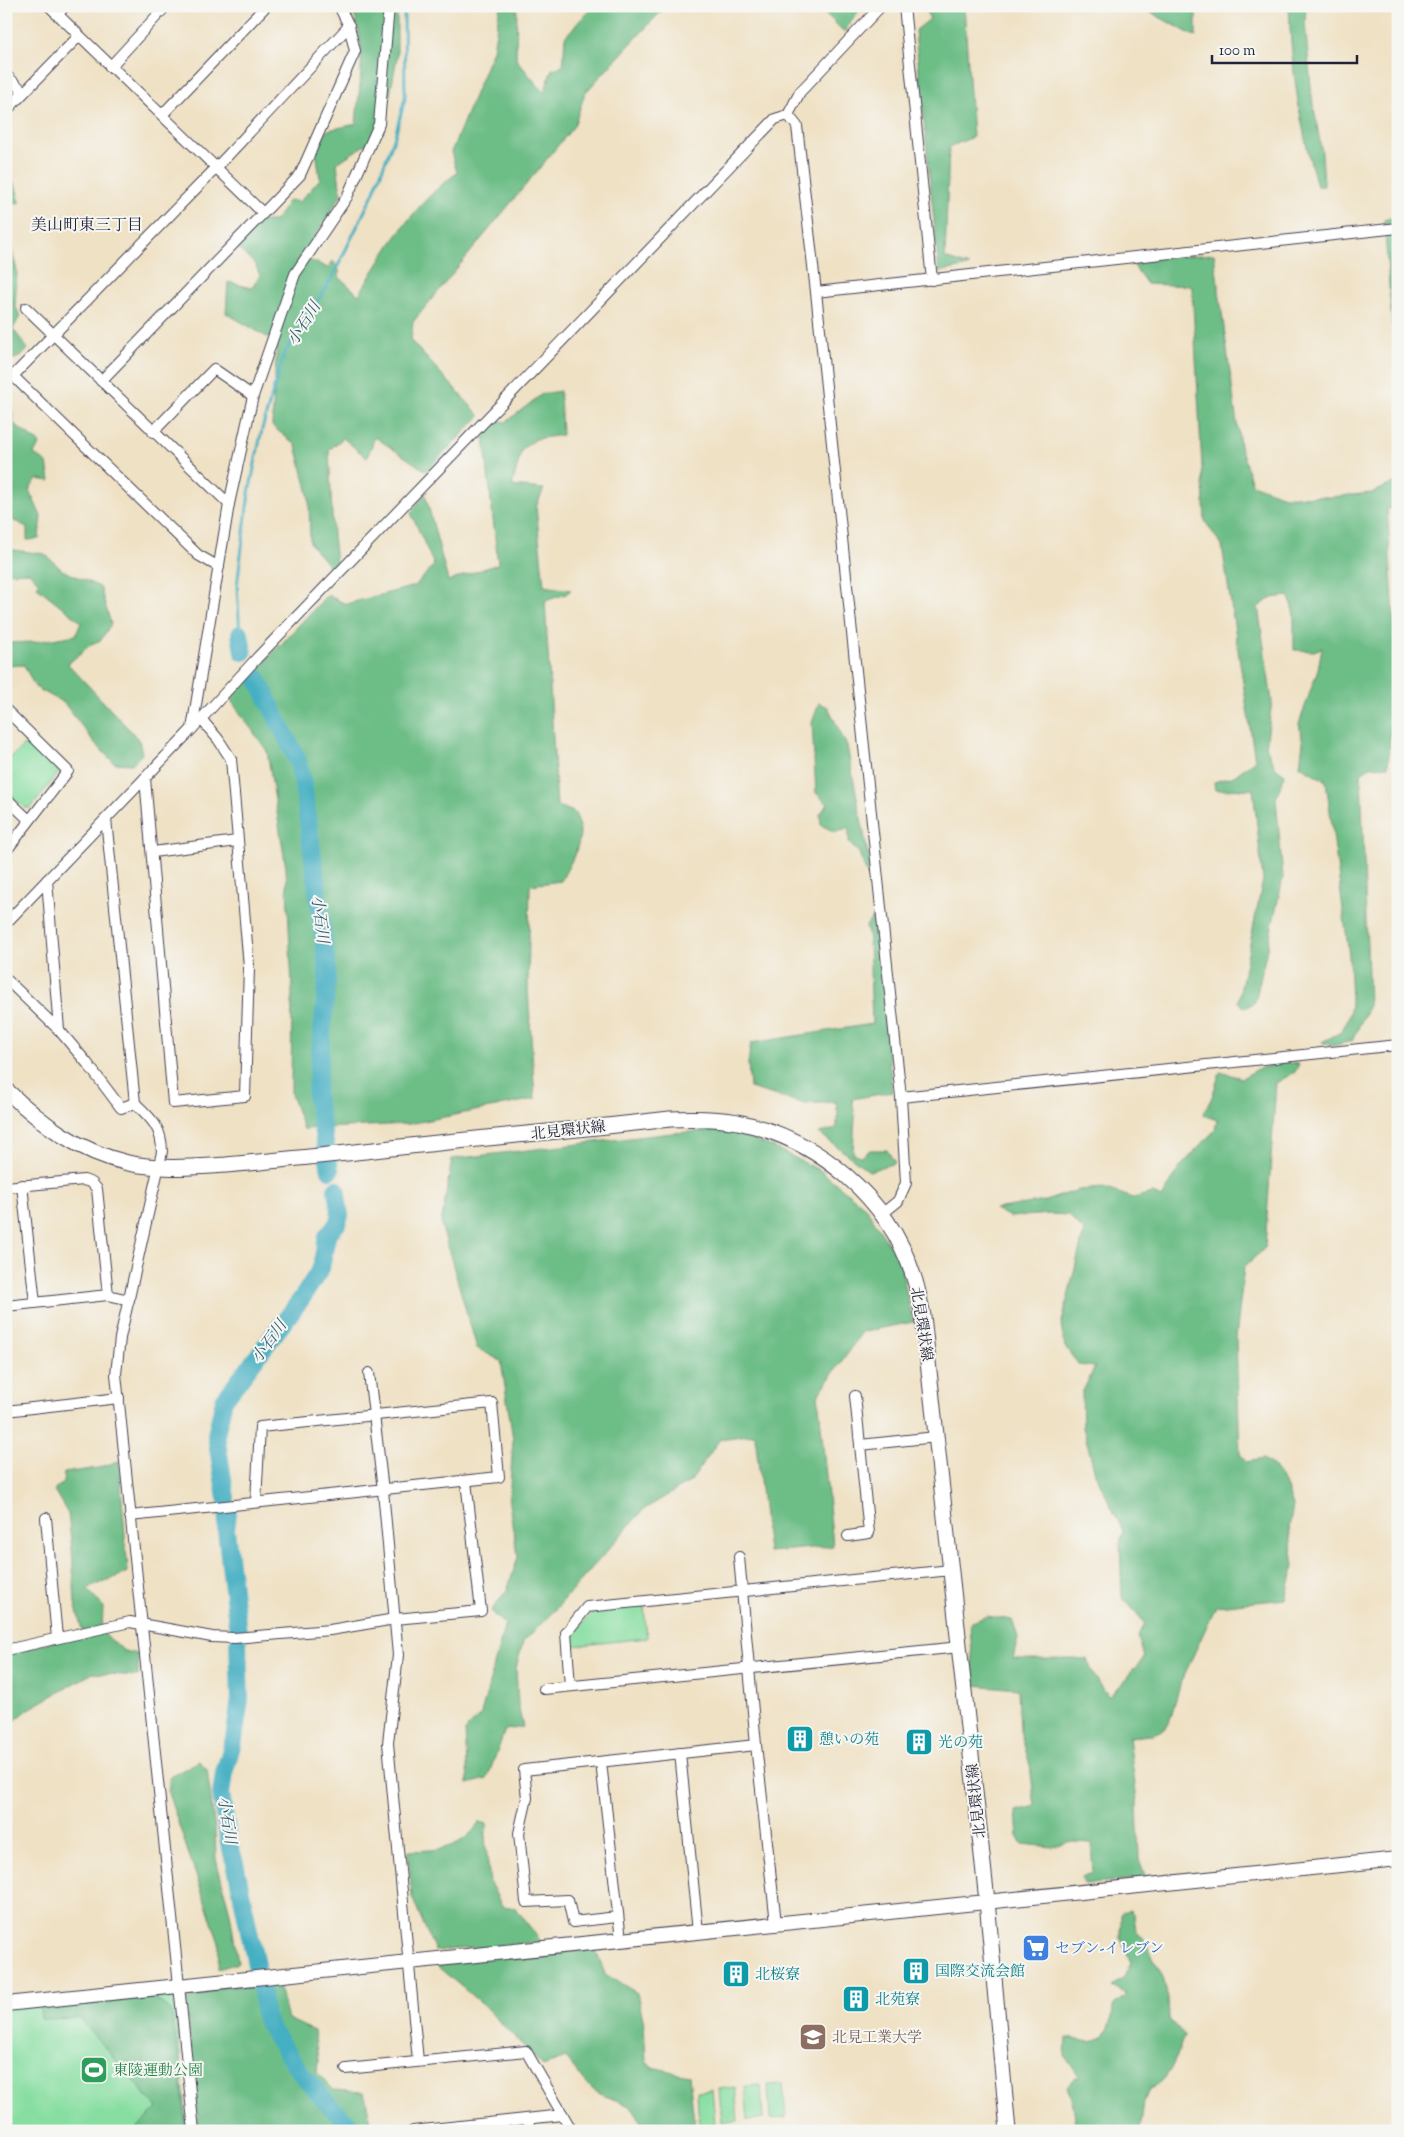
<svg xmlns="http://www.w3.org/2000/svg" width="1404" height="2137" font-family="'Sorts Mill Goudy','Noto Serif JP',serif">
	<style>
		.green { fill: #87dea1; stroke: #54806e }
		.forest { fill: #6dbd87; stroke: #487061 }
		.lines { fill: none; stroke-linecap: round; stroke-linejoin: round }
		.stream { stroke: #45afc3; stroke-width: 3 }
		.river { stroke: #45afc3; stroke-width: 18 }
		.minor-casing { stroke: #413f50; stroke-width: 12 }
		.tertiary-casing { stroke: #413f50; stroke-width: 16 }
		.secondary-casing { stroke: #413f50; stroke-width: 17 }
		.minor { stroke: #fff; stroke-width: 10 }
		.tertiary { stroke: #fff; stroke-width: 14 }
		.secondary { stroke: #fff; stroke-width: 15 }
		.labels { text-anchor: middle; stroke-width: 4; stroke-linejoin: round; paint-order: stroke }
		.street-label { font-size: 15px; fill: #22223b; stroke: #f6f6f2 }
		.culture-label { font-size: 15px; fill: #0d838f; stroke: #f6f6f2; text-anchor: start }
		.shop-label { font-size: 15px; fill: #366cbe; stroke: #f6f6f2; text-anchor: start }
		.education-label { font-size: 15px; fill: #785e54; stroke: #f6f6f2; text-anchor: start }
		.leisure-label { font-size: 15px; fill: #27864d; stroke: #f6f6f2; text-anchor: start }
		.neighbourhood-label { font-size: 16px; fill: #22223b; stroke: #f6f6f2 }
		.water-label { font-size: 16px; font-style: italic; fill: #305a71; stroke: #f6f6f2 }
	</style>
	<rect width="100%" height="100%" fill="#f6f6f2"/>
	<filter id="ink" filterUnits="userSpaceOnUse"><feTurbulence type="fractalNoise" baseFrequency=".02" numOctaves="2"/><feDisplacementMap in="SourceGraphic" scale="10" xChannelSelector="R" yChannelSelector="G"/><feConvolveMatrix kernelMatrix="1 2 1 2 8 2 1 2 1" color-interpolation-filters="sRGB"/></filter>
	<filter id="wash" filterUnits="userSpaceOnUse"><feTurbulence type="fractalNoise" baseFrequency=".0096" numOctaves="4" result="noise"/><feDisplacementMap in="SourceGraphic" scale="20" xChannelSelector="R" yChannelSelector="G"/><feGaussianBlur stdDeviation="1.12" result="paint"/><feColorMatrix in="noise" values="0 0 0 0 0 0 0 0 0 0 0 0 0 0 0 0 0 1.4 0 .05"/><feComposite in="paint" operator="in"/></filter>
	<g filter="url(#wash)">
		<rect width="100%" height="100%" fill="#efe1c4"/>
		<!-- green -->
		<g class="green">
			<path d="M30 739 58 765 59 772 31 808H24L6 791V762Z"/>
			<path d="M644 1606 647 1638 573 1646V1635L592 1612Z"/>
			<path d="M174 1993 188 2131H6V2008Z"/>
			<path d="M783 2084 786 2118 770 2119 768 2085Z"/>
			<path d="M761 2085 763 2119 748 2120 745 2086Z"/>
			<path d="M735 2087 738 2121 722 2122 719 2089Z"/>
			<path d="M712 2090 715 2124 699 2125 697 2091Z"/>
		</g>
		<!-- forest -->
		<g class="forest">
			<path d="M350 6H397V57L383 133 337 163 341 195 301 259 312 261 328 268 333 261 339 270V277L359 295C385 251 415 202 457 173L451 152 493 50 500 6H517L516 59 544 93 552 69 563 66 565 37 593 6H666L585 93 574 126 413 322 411 341 480 416 426 471 375 437 367 458 343 438 329 450 333 535 336 562 331 569 310 543 309 498 296 445 272 426 277 340 267 337 226 313 228 282 252 288 260 275 255 264 236 246 260 221H275L289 200 299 202 320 179 316 151 328 130 356 124C359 86 369 42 350 6Z"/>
			<path d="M818 6H862L844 32Z"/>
			<path d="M923 6H964L973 137 949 147 945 258 969 266 939 272 915 31 930 19Z"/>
			<path d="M1140 6H1196V37L1148 11Z"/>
			<path d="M1289 6H1306L1305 23 1312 97 1322 153 1324 186H1317C1300 128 1291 67 1289 6Z"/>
			<path d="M6 181 15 184 20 202 6 206Z"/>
			<path d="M1398 216V401L1384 220Z"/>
			<path d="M6 226 11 230 12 251 17 271 15 305 20 316 13 329 28 349 22 356 6 362Z"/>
			<path d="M1214 254 1240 446 1252 484 1284 496 1330 497 1372 493 1398 481V510L1387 508 1396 652 1388 766 1370 767 1361 773 1369 1005 1352 1041 1331 1046 1322 1042 1341 1032 1349 1017 1351 1003 1349 955 1326 781 1300 766 1303 743 1299 724 1318 669 1322 648 1314 651 1294 650V615L1289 596 1271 598 1258 607 1272 701 1266 747 1275 767 1285 774 1276 798 1283 878 1255 1002 1245 1008 1238 1002 1263 880 1253 789 1215 790 1214 782 1234 776 1255 760 1222 546 1205 521 1192 286 1147 284 1134 266 1142 259Z"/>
			<path d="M6 369 14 424 40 443 34 454 47 463 50 481 37 479 29 490 41 516 39 539 27 540V527L6 517Z"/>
			<path d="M560 391 562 435 536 439 522 449 512 486 544 489 536 507 544 586 571 590 566 594 545 601 557 806 574 812C589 836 572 859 561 881L530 885 528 989 535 1099 409 1124 303 1129 291 1094 292 986 286 868 267 751 230 699 327 595 346 604 415 586 434 565 411 513 425 493 448 581 498 564 484 437 497 420 506 422 542 394Z"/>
			<path d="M6 549 45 554 62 570 100 587 111 624 101 640 91 644 68 664 139 740 142 754 132 764 114 763 94 742 64 703 35 687 24 665 6 666V643L35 642 76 635 81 622 37 587 39 583 29 572 6 573Z"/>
			<path d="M819 703 828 707 847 746 872 875 868 877 859 853 849 843V829L835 832 821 825 820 814 828 804 816 793 812 723Z"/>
			<path d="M872 918 876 921 892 1092 852 1099 855 1116 853 1153 861 1157 870 1150H887L895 1163 869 1171 819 1133 836 1129 838 1114 836 1102 805 1104 750 1088 748 1063 751 1043 872 1024 869 939 866 926Z"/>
			<path d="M1282 1062 1299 1064 1295 1072 1276 1083 1265 1248 1244 1267 1236 1338 1240 1455 1246 1462 1263 1459 1272 1465 1285 1483 1293 1506 1289 1527 1294 1566 1286 1599 1216 1606 1181 1682 1169 1723 1164 1729 1151 1735 1129 1737 1137 1801 1139 1859 1146 1878 1085 1884 1081 1877 1093 1873 1091 1843 1073 1842 1053 1847 1022 1844 1018 1837 1016 1811 1035 1806 1030 1765 1020 1731 1018 1689 974 1685 970 1623 987 1616 1012 1620 1018 1637 1013 1659H1087L1093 1674 1109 1697 1144 1658 1138 1635 1145 1623 1122 1597 1120 1543 1123 1531 1095 1473 1083 1427 1082 1393 1095 1367 1079 1365 1065 1347 1061 1326 1084 1231 1068 1215 1050 1214 1010 1217 995 1209 1045 1201 1078 1190 1104 1188 1133 1198 1153 1193 1162 1198 1180 1167 1215 1130 1217 1120 1203 1115 1212 1097 1220 1072 1242 1078 1258 1069Z"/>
			<path d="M727 1130 775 1148 821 1171 866 1208 900 1263 913 1322 862 1332 818 1395 833 1546 768 1552 755 1434 720 1439 691 1481 643 1510 554 1611 523 1642 516 1669 518 1705 523 1727 505 1730 487 1779 468 1784 465 1731 481 1714 505 1624 491 1611 507 1590 518 1557 509 1504 513 1439 501 1361 477 1348 441 1224 452 1159 672 1133Z"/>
			<path d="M119 1461 128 1572 87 1589 103 1606 102 1632 124 1651 138 1654V1676L93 1673 29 1709 6 1728V1654L83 1634 75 1603 72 1549 68 1514 54 1490 63 1483 64 1473 98 1468Z"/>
			<path d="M199 1761 207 1769 215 1831 216 1859 230 1913 238 1963 218 1969 219 1943 168 1793 170 1777Z"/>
			<path d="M480 1822 487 1824 485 1837 490 1883 502 1906 516 1908 541 1942 435 1951 412 1897 408 1851C440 1850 460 1850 480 1822Z"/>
			<path d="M1130 1910 1134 1915 1136 1931 1145 1941 1163 1977 1168 1998 1169 2019 1184 2036C1176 2056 1171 2081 1149 2089L1144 2102 1140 2131H1077L1072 2099 1067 2087 1074 2079 1079 2077 1065 2056 1066 2038 1091 2042 1104 2037 1114 2013 1113 2006 1126 1995 1113 1986 1123 1979 1131 1963 1121 1938V1913Z"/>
			<path d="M594 1946 605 1974 637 1993 644 2024 646 2061 651 2067 689 2075 695 2131H643C637 2096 612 2105 591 2088 582 2080 574 2067 566 2058L543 2066 483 2005 437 1966 548 1950Z"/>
			<path d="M277 1981 288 2019 314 2031 318 2060 317 2073 334 2090 364 2092 373 2131H199L186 2002 208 1988Z"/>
			<path d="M153 1996 171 2011 180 2065 186 2131H134L157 2108 79 2018 41 2019 40 2007Z"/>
		</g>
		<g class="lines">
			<!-- stream -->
			<path class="stream" d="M240 634 237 586 249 493 262 429 284 354 332 278 373 194 395 136 405 98 404 6"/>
			<!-- river -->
			<g class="river">
				<path d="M240 634 243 652"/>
				<path d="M257 678 298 761 304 790 327 966V980L316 1095 330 1170"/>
				<path d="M226 1498 216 1435 224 1400 302 1298 321 1268 327 1236 337 1224 340 1215 336 1189"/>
				<path d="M228 1512 226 1530 238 1632"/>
				<path d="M238 1644 240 1699 234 1739 224 1773 221 1794 229 1843 236 1867 256 1965"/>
				<path d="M261 1987 265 2018 276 2037 301 2073 325 2101 356 2131"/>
			</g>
		</g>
	</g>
	<g filter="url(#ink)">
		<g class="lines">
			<!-- minor casing -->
			<g class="minor-casing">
				<g id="minor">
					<path d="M49 6 263 213"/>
					<path d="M904 6 932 280"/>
					<path d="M57 15 65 6"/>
					<path d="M110 67 166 6"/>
					<path d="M6 75 24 92"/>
					<path d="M6 111 79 36"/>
					<path d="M162 115 266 6"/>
					<path d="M788 115 797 126 816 292 901 1097 906 1183 898 1201 882 1214"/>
					<path d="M816 292 1398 228"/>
					<path d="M26 308 229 504"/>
					<path d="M101 381 300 175 355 51 349 26 339 6"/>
					<path d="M153 432 214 369 253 396"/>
					<path d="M219 567 198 555 13 376 216 168 349 26"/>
					<path d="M6 710 68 771 6 851"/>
					<path d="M192 729 229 504 253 396 295 274 347 197 379 124 389 6"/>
					<path d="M145 778 173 1103 245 1096 249 967 231 759 218 739 201 719"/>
					<path d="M6 798 29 820"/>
					<path d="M106 819 135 1103C152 1119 162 1128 162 1152L120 1338 116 1374 194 2131"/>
					<path d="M153 852 237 841"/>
					<path d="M47 880 59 1030"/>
					<path d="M6 923 191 730 257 658 775 119 788 115 800 92 881 6"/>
					<path d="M6 979 59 1030 87 1063 121 1108 135 1103"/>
					<path d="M901 1097 1398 1045"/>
					<path d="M22 1185 35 1303"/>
					<path d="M6 1187 84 1180 92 1183 97 1189 108 1295 129 1300"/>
					<path d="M6 1306 108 1295"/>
					<path d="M369 1373 383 1490 398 1655 388 1743 418 2061"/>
					<path d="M6 1411 119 1398"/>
					<path d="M860 1445 936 1437"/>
					<path d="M130 1516 499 1477 492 1403 260 1427 256 1502"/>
					<path d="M46 1518 57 1638"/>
					<path d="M848 1536 869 1533 855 1396"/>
					<path d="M739 1557 756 1745 776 1923"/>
					<path d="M6 1650 130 1622 212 1637 234 1638 330 1630 395 1619 481 1611 466 1481"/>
					<path d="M570 1686 566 1633 587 1607 951 1570"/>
					<path d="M544 1689 960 1647"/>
					<path d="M680 1753 698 1932"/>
					<path d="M601 1762 621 1940"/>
					<path d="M617 1917 573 1922 568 1900 526 1902 519 1833 527 1798 524 1770 756 1745"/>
					<path d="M346 2069 526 2051 572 2131"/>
					<path d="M529 2119 530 2131"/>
					<path d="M413 2131 563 2115"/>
				</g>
			</g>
			<!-- tertiary casing -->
			<g class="tertiary-casing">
				<path id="tertiary" d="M6 2004 1398 1859"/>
			</g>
			<!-- secondary casing -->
			<g class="secondary-casing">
				<path id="secondary" d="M6 1090C41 1123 79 1152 128 1163 161 1170 192 1167 226 1165 272 1161 318 1156 365 1151 466 1139 568 1131 670 1119 693 1118 716 1118 738 1122 818 1139 888 1197 913 1275 918 1288 920 1303 923 1316L987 1901 1008 2131"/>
			</g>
			<!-- minor -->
			<use href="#minor" class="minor"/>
			<!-- tertiary -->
			<use href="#tertiary" class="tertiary"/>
			<!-- secondary -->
			<use href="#secondary" class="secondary"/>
		</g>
	</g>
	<!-- icons -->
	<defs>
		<g id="building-square" transform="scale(1.4375)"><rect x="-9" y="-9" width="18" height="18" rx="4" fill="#0f9aa8" stroke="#f6f6f2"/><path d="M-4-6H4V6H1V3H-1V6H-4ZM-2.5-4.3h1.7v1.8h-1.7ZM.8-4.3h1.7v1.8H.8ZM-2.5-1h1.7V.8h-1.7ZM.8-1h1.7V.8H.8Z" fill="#fff"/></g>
		<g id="supermarket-square" transform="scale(1.4375)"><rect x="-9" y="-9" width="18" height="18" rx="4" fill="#3f7fe0" stroke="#f6f6f2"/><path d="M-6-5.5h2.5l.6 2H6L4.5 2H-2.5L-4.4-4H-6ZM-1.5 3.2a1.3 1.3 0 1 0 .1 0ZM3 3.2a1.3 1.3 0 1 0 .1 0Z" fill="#fff"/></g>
		<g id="university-square" transform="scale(1.4375)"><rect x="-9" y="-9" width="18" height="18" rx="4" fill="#8d6e63" stroke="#f6f6f2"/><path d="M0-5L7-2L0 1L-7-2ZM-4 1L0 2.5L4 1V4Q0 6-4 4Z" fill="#fff"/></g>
		<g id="stadium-square" transform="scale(1.4375)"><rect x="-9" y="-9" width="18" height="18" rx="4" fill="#2e9e5b" stroke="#f6f6f2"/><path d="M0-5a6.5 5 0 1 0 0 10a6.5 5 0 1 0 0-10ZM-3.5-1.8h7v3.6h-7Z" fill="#fff"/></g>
	</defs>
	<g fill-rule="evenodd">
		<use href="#building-square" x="800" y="1739"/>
		<use href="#building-square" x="919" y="1742"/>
		<use href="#supermarket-square" x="1036" y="1948"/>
		<use href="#building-square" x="916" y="1971"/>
		<use href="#building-square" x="736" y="1974"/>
		<use href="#building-square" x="856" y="1999"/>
		<use href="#university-square" x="813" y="2037"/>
		<use href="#stadium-square" x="94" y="2070"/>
	</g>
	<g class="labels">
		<!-- street labels -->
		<g class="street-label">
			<text transform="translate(568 1130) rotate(-6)" y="5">北見環状線</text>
			<text transform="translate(922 1324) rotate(81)" y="5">北見環状線</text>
			<text transform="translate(976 1801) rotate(-96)" y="5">北見環状線</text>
		</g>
		<!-- culture labels -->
		<g class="culture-label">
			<text x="819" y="1744">憩いの苑</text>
			<text x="938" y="1747">光の苑</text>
			<text x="935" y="1976">国際交流会館</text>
			<text x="755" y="1979">北桜寮</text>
			<text x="875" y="2004">北苑寮</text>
		</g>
		<!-- shop labels -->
		<g class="shop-label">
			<text x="1055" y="1953">セブン-イレブン</text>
		</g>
		<!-- education labels -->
		<g class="education-label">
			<text x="832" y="2042">北見工業大学</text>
		</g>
		<!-- leisure labels -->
		<g class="leisure-label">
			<text x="113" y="2075">東陵運動公園</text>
		</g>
		<!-- neighbourhood labels -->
		<g class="neighbourhood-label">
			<text x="87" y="230">美山町東三丁目</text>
		</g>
		<!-- water labels -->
		<g class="water-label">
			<text transform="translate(303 323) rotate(-58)" y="6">小石川</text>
			<text transform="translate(321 919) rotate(83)" y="6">小石川</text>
			<text transform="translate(268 1341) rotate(-54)" y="6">小石川</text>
			<text transform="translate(228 1820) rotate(81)" y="6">小石川</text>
		</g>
	</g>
	<!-- margin -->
	<rect width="1404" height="2137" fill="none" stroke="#f6f6f2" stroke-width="25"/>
	<!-- scale -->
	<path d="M1212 55v8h145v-8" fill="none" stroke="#22223b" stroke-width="2.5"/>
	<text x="1219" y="55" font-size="15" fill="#22223b" stroke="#f6f6f2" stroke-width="4" paint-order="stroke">100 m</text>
</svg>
